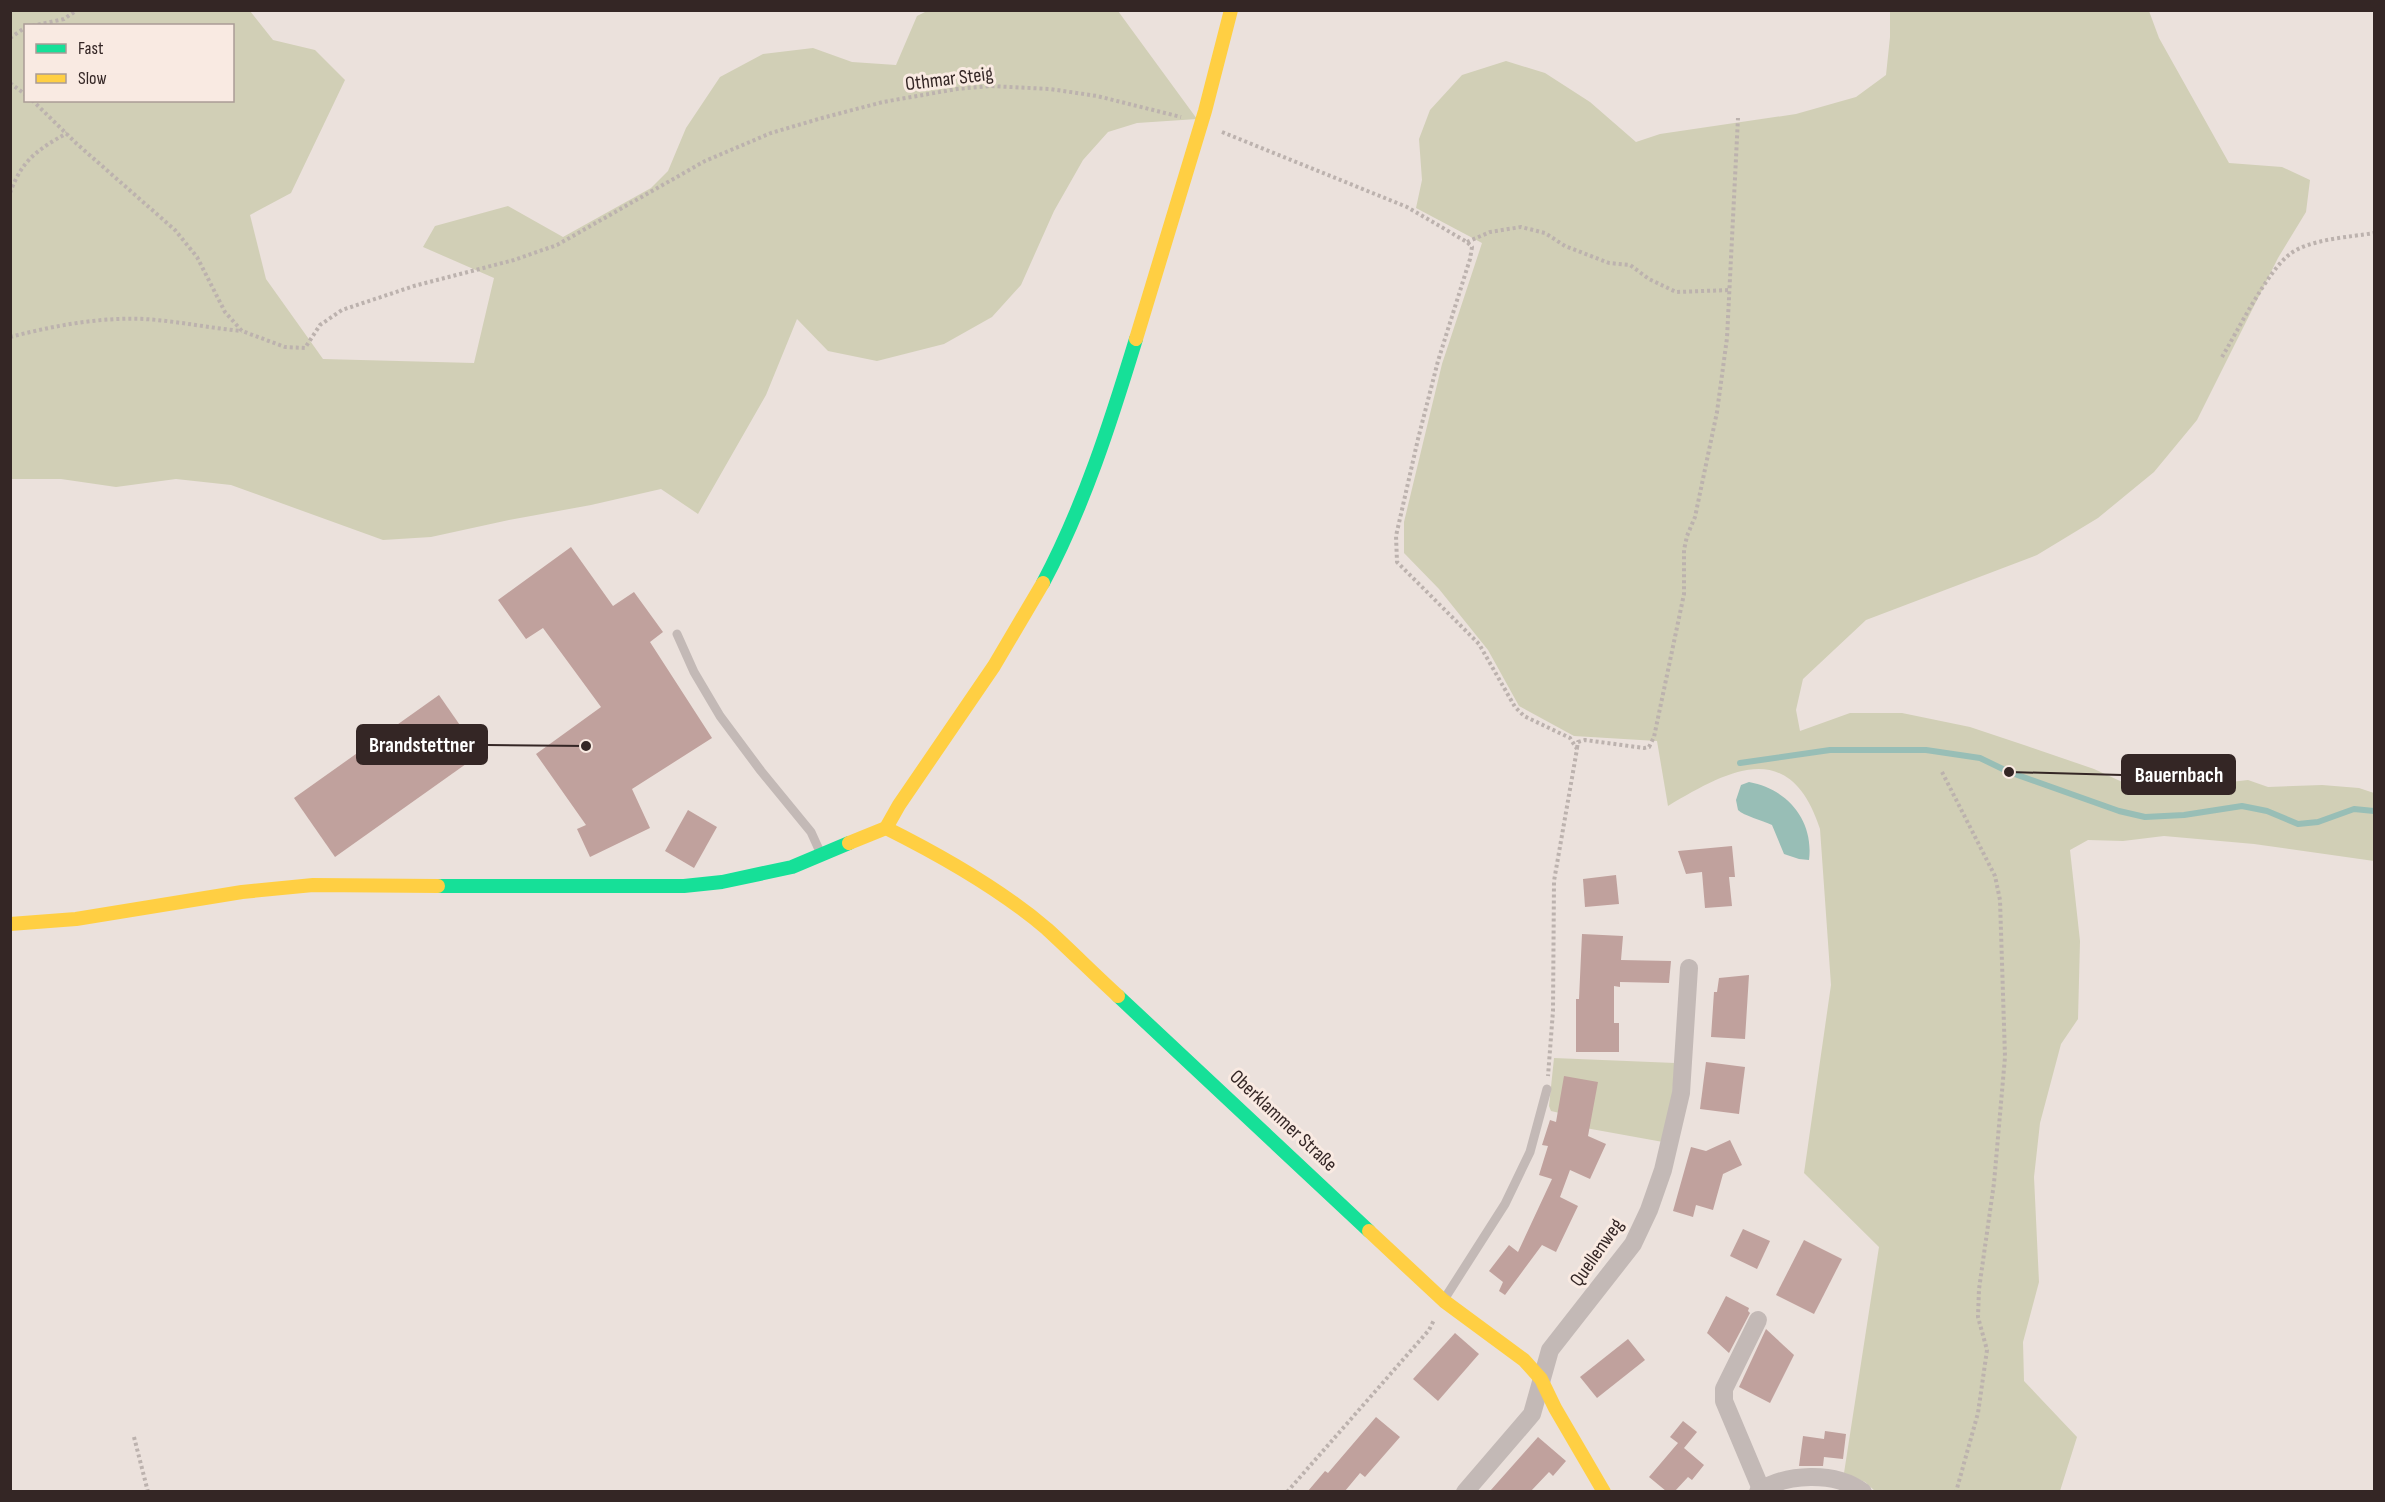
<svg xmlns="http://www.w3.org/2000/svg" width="2385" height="1502" font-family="'Sofia Sans Condensed',sans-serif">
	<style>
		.green { fill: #d1cfb6; fill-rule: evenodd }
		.water { fill: #98beb6 }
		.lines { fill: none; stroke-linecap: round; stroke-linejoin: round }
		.stream { stroke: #98beb6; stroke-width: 6 }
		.building { fill: #c0a19d }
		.path { stroke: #bcb2ae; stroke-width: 4; stroke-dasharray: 3 3; stroke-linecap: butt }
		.lane { stroke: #c3b9b6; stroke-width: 9 }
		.street { stroke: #c3b9b6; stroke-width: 18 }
		.fast { stroke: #16e098; stroke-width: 14 }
		.slow { stroke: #ffcf43; stroke-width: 14 }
		.labels { text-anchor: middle; stroke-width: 6; stroke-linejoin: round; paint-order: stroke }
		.street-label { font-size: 20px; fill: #342625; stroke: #f9eae2 }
		.leader { fill: none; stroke: #342625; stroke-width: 2 }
		.callout-dot { fill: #342625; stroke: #f9eae2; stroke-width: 2 }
		.callout { fill: #342625; stroke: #342625; stroke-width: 2 }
		.callout-label { font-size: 21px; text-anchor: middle; font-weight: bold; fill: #fff }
	</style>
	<rect width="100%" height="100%" fill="#ebe1dc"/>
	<!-- green -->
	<g class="green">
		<path d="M10 11H250L273 40 315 50 345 80 291 193 250 215 266 279 323 359 474 363 494 278 423 247 435 226 508 206 563 237 651 188 668 171 686 128 720 77 763 54 813 48 852 62 896 65 917 16 927 11H1118L1197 119 1137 123 1108 132 1083 160 1054 211 1021 285 992 317 944 344 877 361 828 351 797 319 766 395 698 514 661 489 591 505 509 520 431 537 383 540 231 485 176 479 116 487 61 479H11ZM26 26H232V100H26Z"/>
		<path d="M1890 11H2149L2159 38 2229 163 2282 167 2310 180 2306 212 2278 258 2197 420 2154 472 2098 518 2037 555 1866 620 1803 679 1796 710 1800 731 1850 713H1902L1970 727 2027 746 2094 769 2144 792 2248 780 2268 787 2322 785 2359 788 2374 793V861L2254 844 2164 836 2123 841 2088 840 2070 850 2080 941 2078 1019 2061 1044 2040 1123 2034 1177 2039 1282 2023 1342 2024 1381 2077 1437 2060 1491H1875L1865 1482 1844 1473 1879 1247 1804 1173 1831 985 1820 829C1790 737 1730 769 1668 806L1657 741 1574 736 1519 706 1488 650 1439 589 1404 553V522L1442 364 1482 243 1416 208 1422 180 1419 139 1430 110 1462 75 1506 61 1545 73 1590 102 1636 142 1660 134 1796 114 1856 97 1886 75 1890 37Z"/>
		<path d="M1554 1058 1675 1063 1671 1107 1663 1142 1569 1125 1564 1114 1551 1111 1549 1106Z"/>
	</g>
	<!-- water -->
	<path class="water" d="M1749 782C1788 789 1814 821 1809 860L1799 859 1784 854 1772 825C1762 820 1744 816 1738 810L1736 800 1741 785Z"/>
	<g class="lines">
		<!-- stream -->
		<path class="stream" d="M1740 763 1830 750H1926L1980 758 2009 772 2119 811 2145 817 2184 815 2242 806 2267 811 2298 824 2318 822 2354 809 2374 811"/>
	</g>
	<!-- building -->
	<g class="building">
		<path d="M571 547 613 606 634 592 663 632 650 642 712 738 632 789 650 828 590 857 577 829 586 825 536 754 601 707 543 628 526 639 498 600Z"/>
		<path d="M439 695 480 754 335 857 294 798Z"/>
		<path d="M688 810 717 827 694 868 665 851Z"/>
		<path d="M1732 846 1735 877H1729L1732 906 1705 908 1702 872 1686 874 1678 851Z"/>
		<path d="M1616 875 1619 904 1585 907 1583 879Z"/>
		<path d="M1582 934 1623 936 1621 960 1671 961 1669 983 1620 982V987L1614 986V1023H1619V1052H1576V999H1579Z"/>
		<path d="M1749 975 1745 1039 1711 1037 1714 992H1717L1719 978Z"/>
		<path d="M1706 1062 1745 1067 1739 1114 1700 1109Z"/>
		<path d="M1564 1076 1598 1082 1588 1136 1606 1144 1590 1179 1570 1170 1560 1197 1578 1206 1556 1252 1542 1245 1505 1295 1499 1291 1503 1282 1489 1271 1509 1245 1518 1252 1552 1179 1539 1175 1548 1146 1542 1145 1550 1120 1556 1122Z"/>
		<path d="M1730 1140 1742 1165 1723 1174 1713 1210 1696 1205 1693 1217 1673 1211 1691 1147 1706 1151Z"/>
		<path d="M1743 1229 1770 1241 1757 1269 1730 1256Z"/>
		<path d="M1804 1240 1842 1259 1814 1314 1776 1295Z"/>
		<path d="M1726 1296 1749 1308 1748 1311 1750 1313 1729 1353 1707 1333Z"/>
		<path d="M1766 1329 1794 1355 1770 1403 1739 1387Z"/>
		<path d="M1455 1333 1479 1354 1438 1401 1413 1379Z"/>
		<path d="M1628 1339 1645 1360 1597 1398 1580 1377Z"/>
		<path d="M1376 1417 1400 1437 1365 1477 1360 1473 1345 1491H1308L1325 1471 1328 1473Z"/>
		<path d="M1683 1421 1697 1432 1684 1448 1704 1465 1692 1480 1688 1477 1675 1491H1666L1649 1477 1678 1443 1670 1437Z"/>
		<path d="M1825 1431 1846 1434 1843 1459 1824 1457 1823 1466H1799L1803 1436 1824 1439Z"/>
		<path d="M1538 1437 1566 1461 1553 1476 1549 1472 1531 1491H1490Z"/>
	</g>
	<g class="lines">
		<!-- path -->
		<g class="path">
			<path d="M32 26 64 19 77 10"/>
			<path d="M10 38 26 27"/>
			<path d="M10 83 26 95"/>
			<path d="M32 100 77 144 175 230 197 257 225 312 242 331 285 347 305 348 320 325 342 310 414 286 514 260 557 245 705 161 771 133 822 118 883 102 957 89 990 86 1050 89 1097 96 1181 117"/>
			<path d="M1222 132 1407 207 1467 242 1472 247 1470 259 1438 361 1418 439 1396 536 1397 562 1479 644 1515 707 1524 716 1570 738 1577 749 1554 881 1553 1011 1548 1076"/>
			<path d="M10 193C22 160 37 150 67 133"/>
			<path d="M1467 242 1490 232 1521 227 1545 233 1565 246 1609 263 1630 265 1649 279 1676 292 1730 290"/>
			<path d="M10 337C53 326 99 317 144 319 177 321 209 328 242 331"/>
			<path d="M2222 357C2237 332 2268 270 2290 254 2309 239 2351 237 2374 233"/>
			<path d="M1577 748 1578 742 1585 740 1644 748 1649 747 1654 737 1684 594V550L1687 536 1695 517 1717 412 1727 338 1738 118"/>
			<path d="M1942 772 1995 876 2000 900 2005 1057 1994 1183 1979 1289 1978 1317 1987 1350 1978 1413 1956 1492"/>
			<path d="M134 1437 148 1492"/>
			<path d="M1287 1492 1429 1330 1434 1320"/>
		</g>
		<!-- lane -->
		<g class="lane">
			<path d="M677 634 694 672 720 716 761 771 811 832 821 854"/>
			<path d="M1445 1298 1505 1204 1530 1152 1547 1089"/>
		</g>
		<!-- street -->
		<g class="street">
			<path d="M1758 1320 1724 1389V1401L1761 1489"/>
			<path d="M1465 1492 1532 1414 1550 1350 1633 1244 1649 1210 1663 1170 1681 1093 1689 968"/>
			<path d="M1758 1492C1786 1473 1835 1471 1863 1492"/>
		</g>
		<!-- fast -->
		<g class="fast">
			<path d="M1043 583C1084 506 1111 421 1136 339"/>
			<path d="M438 886H684L722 882 792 867 849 843"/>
			<path d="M1118 996 1369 1231"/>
		</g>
		<!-- slow -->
		<g class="slow">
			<path d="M1136 339 1205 111 1231 10"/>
			<path d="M886 828C942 856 999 888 1047 929 1071 951 1094 974 1118 996"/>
			<path d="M849 843 886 828 899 805 994 666 1043 583"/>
			<path d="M10 924 76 919 242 892 313 885 438 886"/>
			<path d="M1369 1231 1444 1301 1524 1360 1541 1379 1555 1408 1604 1492"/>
		</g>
	</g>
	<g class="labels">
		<!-- street labels -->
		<g class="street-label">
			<text transform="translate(949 78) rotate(-7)" y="7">Othmar Steig</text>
			<text transform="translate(1284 1120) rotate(43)" y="7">Oberklammer Straße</text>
			<text transform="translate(1596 1252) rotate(-55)" y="7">Quellenweg</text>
		</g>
	</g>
	<!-- callouts -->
	<path class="leader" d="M586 746L487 745M2009 772L2122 775"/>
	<g class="callout-dot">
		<circle cx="586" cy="746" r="6"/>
		<circle cx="2009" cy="772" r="6"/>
	</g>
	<g class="callout">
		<rect x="357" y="725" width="130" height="39" rx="6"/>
		<rect x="2122" y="755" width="113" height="39" rx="6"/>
	</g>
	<g class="callout-label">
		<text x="422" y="752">Brandstettner</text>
		<text x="2179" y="782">Bauernbach</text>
	</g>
	<!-- border -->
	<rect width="2385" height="1502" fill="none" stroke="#342625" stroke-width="24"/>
	<!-- legend -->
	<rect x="24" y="24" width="210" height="78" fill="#f9eae2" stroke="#aa9c96" stroke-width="1.5"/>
	<rect x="36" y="44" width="30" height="9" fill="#16e098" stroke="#aa9c96" stroke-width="1.5"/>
	<text x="78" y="54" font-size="18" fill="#342625">Fast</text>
	<rect x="36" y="74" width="30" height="9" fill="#ffcf43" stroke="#aa9c96" stroke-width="1.5"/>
	<text x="78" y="84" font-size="18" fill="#342625">Slow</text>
</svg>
